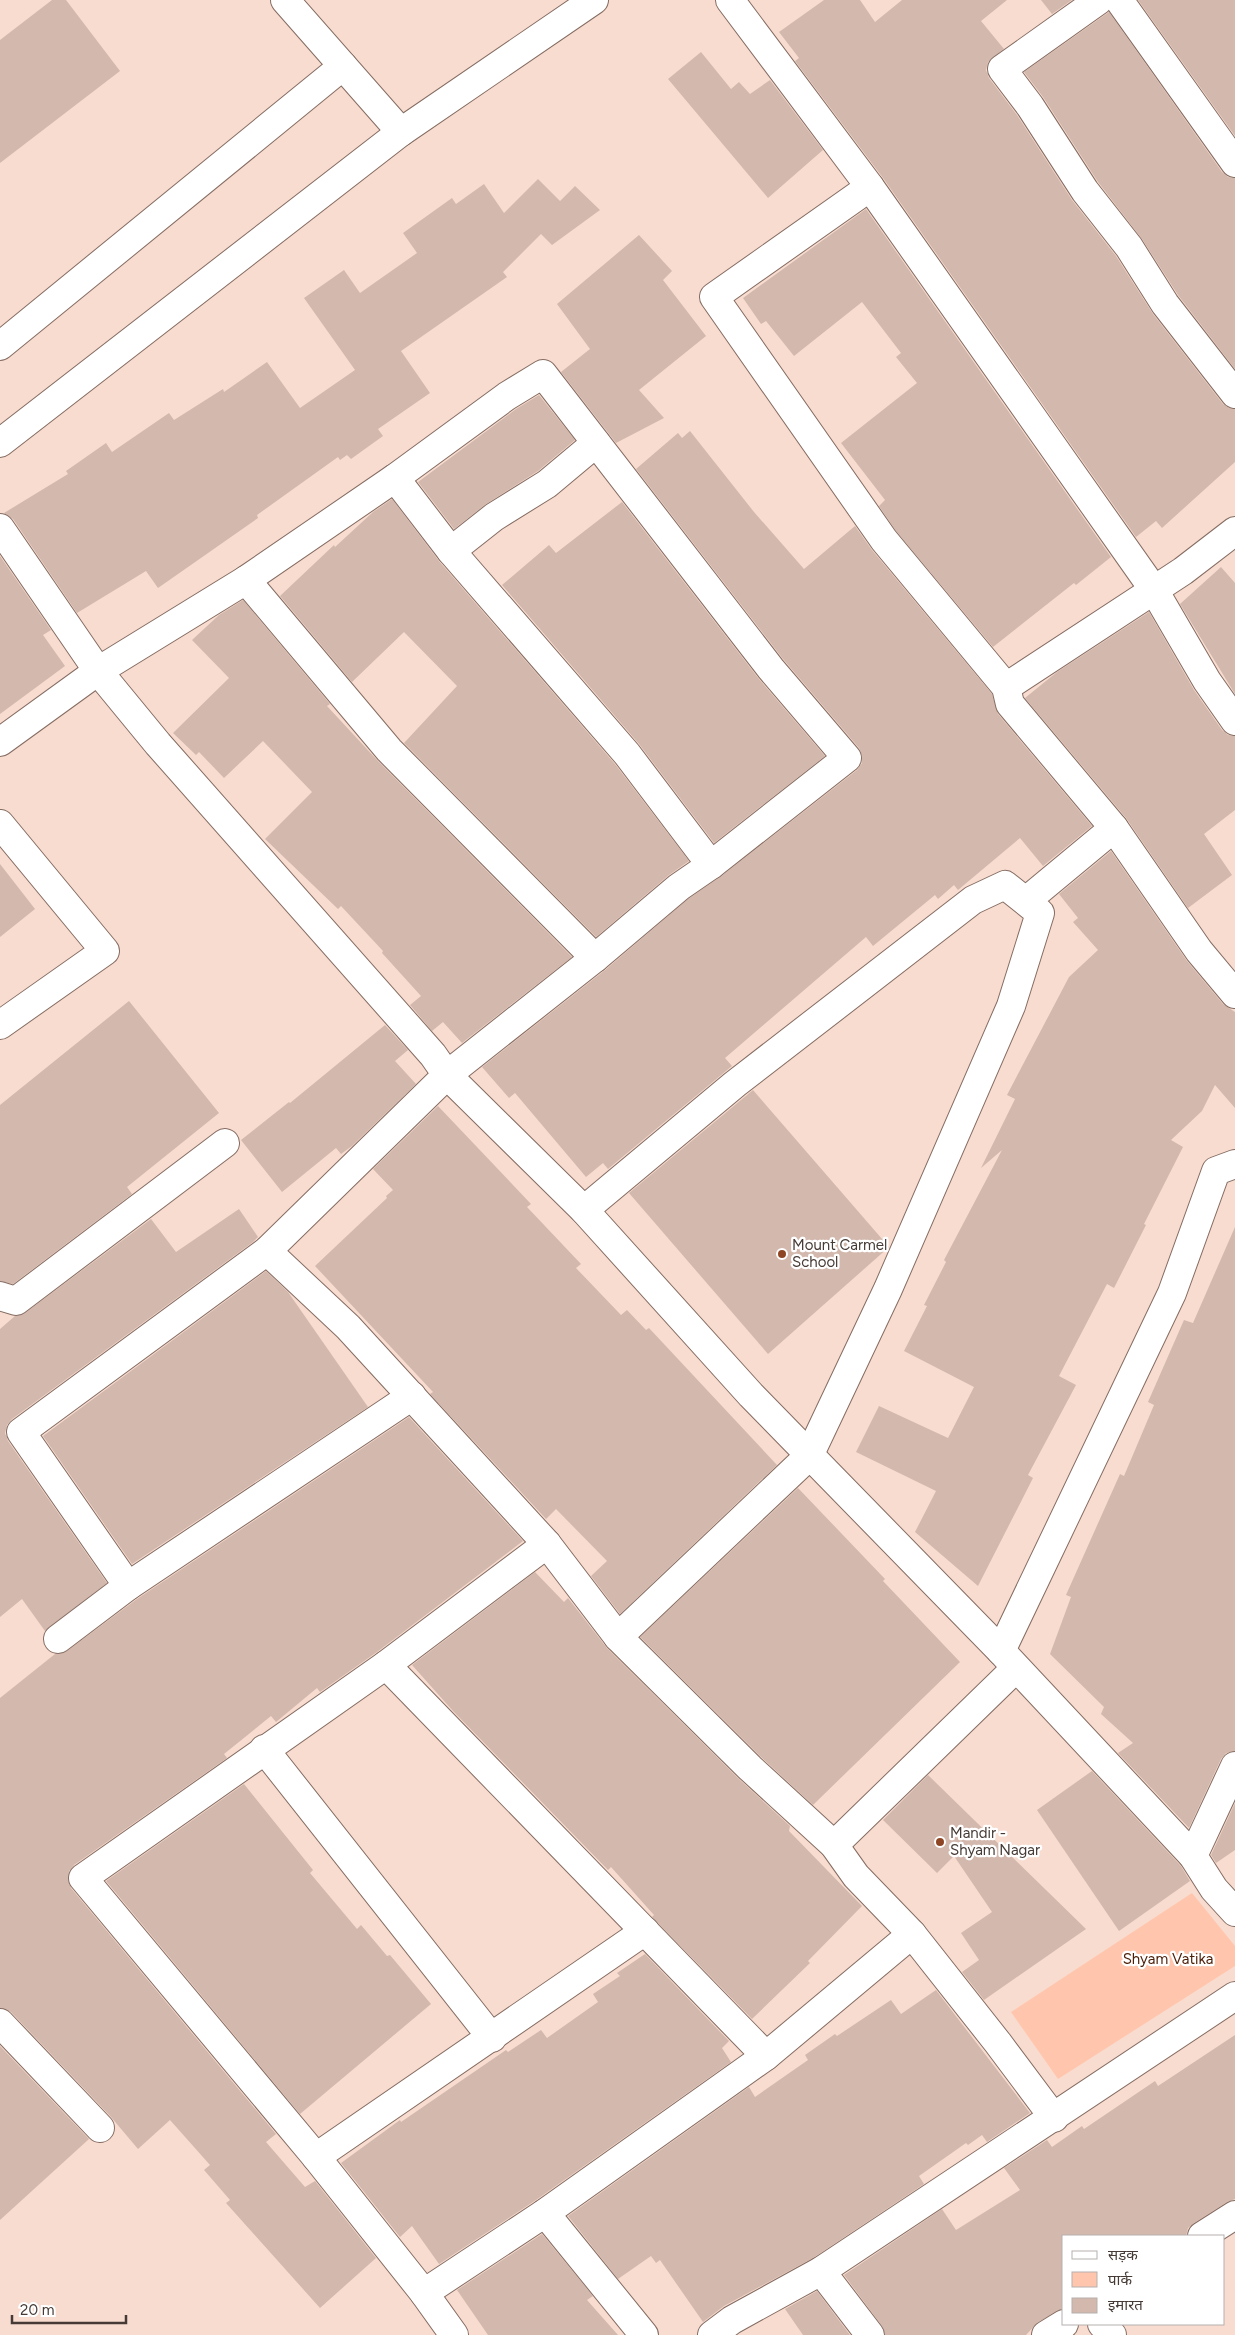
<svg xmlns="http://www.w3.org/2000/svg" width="1235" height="2335" font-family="Figtree,'Noto Sans Devanagari',sans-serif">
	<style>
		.green { fill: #ffc6ad }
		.building { fill: #d3b8ad }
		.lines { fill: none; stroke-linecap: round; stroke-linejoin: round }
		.minor-casing { stroke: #856c62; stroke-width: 30 }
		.minor { stroke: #fff; stroke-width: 28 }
		.poi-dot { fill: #8d4523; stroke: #fff; stroke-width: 2 }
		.labels { text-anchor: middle; stroke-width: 4.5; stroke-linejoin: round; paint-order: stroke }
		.poi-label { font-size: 15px; fill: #453a35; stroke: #fff; text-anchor: start }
		.park-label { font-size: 15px; fill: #4c1e07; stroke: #fff }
	</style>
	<rect width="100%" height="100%" fill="#f8dcd0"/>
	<!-- green -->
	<path class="green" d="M1192 1893 1235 1946V1966L1058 2079 1011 2012Z"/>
	<!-- building -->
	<g class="building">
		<path d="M52 0H66L120 71 0 163V40Z"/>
		<path d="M824 0H860L875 22 902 0H1007L981 21 1004 49 988 62 986 70 989 78 1017 115 1072 200 1116 256 1153 314 1223 404 1229 408 1235 409V462L1162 528 1156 521 1136 537 883 178 795 61 799 58 779 32Z"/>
		<path d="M1041 0H1072L1052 14Z"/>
		<path d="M1138 0H1235V136Z"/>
		<path d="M1109 12 1222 172 1228 177 1235 178V369L1178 295 1142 239 1098 182 1043 97 1024 72Z"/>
		<path d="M701 52 731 89 739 82 750 94 770 80 823 150 768 198 668 79Z"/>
		<path d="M538 179 560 201 575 186 600 210 552 245 541 234 503 272 507 277 401 351 430 393 378 429 383 436 351 459 347 455 340 460 338 457 257 515 258 518 158 588 146 571 77 613 13 519 4 513 68 474 66 471 106 443 112 452 169 413 174 420 223 389 224 392 267 362 300 408 355 370 304 298 344 270 360 293 417 253 403 233 452 198 456 204 484 184 504 213Z"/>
		<path d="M866 209 1111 557 1076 585 1074 583 993 647 896 531 879 506 885 500 841 443 917 383 896 357 901 353 862 302 794 356 766 321 761 324 743 298Z"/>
		<path d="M639 235 672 271 663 280 706 336 639 390 664 418 616 443 561 372 590 349 557 304Z"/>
		<path d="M539 395 575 440 538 471 486 504 454 529 418 482 516 409Z"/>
		<path d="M690 431 754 512 804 569 855 526 872 550 992 694 998 714 1092 826 1043 866 1020 838 958 890 954 885 938 899 935 895 873 946 866 937 725 1058 732 1066 608 1169 603 1163 586 1177 515 1093 509 1098 482 1067 605 970 688 899 720 877 857 770 862 763V755L859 748 783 659 636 469 678 433 682 438Z"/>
		<path d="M392 499 439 561 615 764 689 861 669 875 596 937 404 743 457 686 404 632 352 682 280 596 334 545 335 547 373 512Z"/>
		<path d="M622 502 759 679 825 756 714 843 639 744 502 585 549 545 556 553Z"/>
		<path d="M0 556 51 630 43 635 65 666 0 714Z"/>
		<path d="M1221 567 1235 583V694L1180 604Z"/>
		<path d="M243 600 330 704 327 706 378 761 572 957 462 1043 443 1022 432 1031 410 1005 421 996 382 953 383 951 341 906 338 909 265 839 312 792 263 741 224 778 199 752 196 755 173 733 229 678 192 640 219 615Z"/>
		<path d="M1149 612 1194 690 1222 730 1228 735 1235 736V810L1204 834 1232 875 1188 908 1126 818 1025 698 1057 672Z"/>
		<path d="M1111 851 1187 961 1223 1004 1235 1012V1108L1215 1085 1202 1111 1171 1140 1183 1147 1144 1224 1146 1225 1114 1288 1107 1284 1059 1376 1076 1385 1028 1475 1033 1478 978 1586 915 1532 936 1491 856 1452 879 1406 948 1438 974 1387 904 1351 927 1306 924 1305 946 1262 944 1260 1002 1150 981 1168 1015 1099 1007 1095 1069 977 1098 950 1073 922 1078 918 1059 894Z"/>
		<path d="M0 864 35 909 0 937Z"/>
		<path d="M129 1001 219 1113 127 1187 132 1194 13 1284 0 1281V1105Z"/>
		<path d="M385 1025 408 1050 395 1061 416 1084 352 1146 341 1154 336 1148 282 1192 241 1140 289 1102 290 1103Z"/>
		<path d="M753 1090 889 1247 768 1354 629 1193Z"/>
		<path d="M438 1106 531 1204 527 1207 581 1264 576 1268 621 1315 627 1310 646 1330 649 1328 777 1465 620 1614 591 1576 607 1561 556 1509 546 1519 430 1394 433 1392 315 1266 387 1198 386 1196 393 1190 373 1169Z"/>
		<path d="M239 1209 258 1237 253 1242 12 1419 7 1425 5 1433 8 1441 107 1583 45 1631 22 1599 0 1617V1329L15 1316 25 1313 151 1219 176 1252Z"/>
		<path d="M1235 1227V1751L1226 1753 1221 1759 1189 1828 1118 1753 1133 1743 1101 1714 1104 1707 1050 1654 1071 1597 1066 1595 1120 1474 1124 1476 1154 1405 1148 1402 1184 1320 1193 1323Z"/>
		<path d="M266 1271 288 1292 368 1407 132 1564 43 1436Z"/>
		<path d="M409 1417 523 1541 377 1652 320 1692 317 1688 276 1722 271 1716 224 1754 227 1758 74 1865 69 1871 68 1880 71 1888 276 2134 266 2142 305 2187 315 2181 376 2258 320 2308 226 2203 230 2200 204 2170 210 2165 170 2120 138 2149 111 2117 11 2012 0 2008V1698L55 1654 67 1651 137 1599Z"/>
		<path d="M798 1488 885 1579 883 1581 960 1662 813 1805 761 1757 640 1637Z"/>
		<path d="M535 1572 564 1602 568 1598 607 1648 739 1779 790 1826 789 1831 862 1906 808 1961 810 1963 752 2019 652 1917 654 1915 611 1867 608 1870 453 1711 412 1665Z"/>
		<path d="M1092 1771 1181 1866 1190 1881 1119 1931 1037 1810Z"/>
		<path d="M928 1775 1086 1929 984 2000 962 1972 979 1960 961 1933 992 1912 954 1856 937 1873 883 1820Z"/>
		<path d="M244 1784 313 1870 310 1873 357 1929 361 1925 387 1956 390 1955 431 2004 300 2114 106 1881Z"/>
		<path d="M1235 1803V1850L1216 1863 1211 1855Z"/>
		<path d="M645 1954 729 2041 722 2048 731 2062 536 2200 439 2264 412 2226 400 2237 341 2163 400 2120 401 2122 506 2050 508 2052 541 2030 547 2038 598 2002 593 1994 620 1976 617 1973Z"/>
		<path d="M936 1990 1030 2113 987 2142 982 2135 968 2145 966 2143 919 2176 924 2184 813 2258 724 2306 703 2322 660 2260 656 2263 651 2256 618 2279 568 2216 749 2087 755 2097 808 2060 805 2055 835 2034 837 2036 891 2000 901 2014Z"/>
		<path d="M1235 2035V2199L1227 2202 1194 2223 1188 2228 1186 2236H1064V2308L1038 2322 1026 2335H885L882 2326 844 2275 942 2209 956 2230 1020 2190 1004 2168 1047 2140 1052 2147 1082 2126 1084 2129 1155 2081 1158 2086Z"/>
		<path d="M0 2046 89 2139 0 2220Z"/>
		<path d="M542 2234 593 2296 587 2300 618 2335H488L457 2290Z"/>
		<path d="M817 2291 850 2335H803L785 2309Z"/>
	</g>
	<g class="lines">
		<!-- minor casing -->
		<g class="minor-casing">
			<g id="minor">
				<path d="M285 0 401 132"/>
				<path d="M730 0 870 187 1154 590 1207 681 1235 721"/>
				<path d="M1099 0 1002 69 1030 106 1085 191 1129 247 1165 304 1235 394"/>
				<path d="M1119 0 1235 163"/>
				<path d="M870 187 714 297 884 540 1006 687 1010 704 1114 828 1199 951 1235 994"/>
				<path d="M0 346 343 66"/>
				<path d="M0 443 401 132 594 0"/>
				<path d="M395 478 451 551 627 754 711 865"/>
				<path d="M0 528 98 671 158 744 433 1055 447 1075 584 1210 751 1395 1001 1651 1193 1856 1214 1889 1235 1912"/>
				<path d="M451 551 494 517 547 484 596 443"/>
				<path d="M246 580 389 750 595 958"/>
				<path d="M1006 687 1183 571 1235 531"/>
				<path d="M0 742 98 671 246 580 395 478 507 396 543 374 771 669 847 758 711 865 679 887 595 958 447 1075 267 1251 21 1432 128 1586"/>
				<path d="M0 824 105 951 0 1025"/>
				<path d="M1026 901 1114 828"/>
				<path d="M584 1210 735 1084 973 900 1005 885 1040 913 1011 1006 888 1289 809 1456 618 1637"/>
				<path d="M267 1251 348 1327 547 1544 618 1637 750 1768 834 1845 856 1876 912 1934 998 2043 1054 2118"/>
				<path d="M0 1296 16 1301 225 1143"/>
				<path d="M58 1639 128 1586 412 1396"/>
				<path d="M1001 1651 1172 1293 1216 1171 1235 1164"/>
				<path d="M386 1665 766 2056"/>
				<path d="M264 1749 492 2038"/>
				<path d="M834 1845 1016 1668"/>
				<path d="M1193 1856 1235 1766"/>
				<path d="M0 2023 100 2128"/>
				<path d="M316 2157 645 1931"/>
				<path d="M545 2213 644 2335"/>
				<path d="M1202 2236 1235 2215"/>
				<path d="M821 2271 870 2335"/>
				<path d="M424 2293 545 2213 766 2056 912 1934"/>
				<path d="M1102 2324 1112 2335"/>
				<path d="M454 2335 424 2293 316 2157 83 1878 386 1665 547 1544"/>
				<path d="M712 2335 732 2320 821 2271 1235 1996"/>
				<path d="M1046 2335 1064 2324"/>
			</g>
		</g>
		<!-- minor -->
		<use href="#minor" class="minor"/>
	</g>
	<!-- markers -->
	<g class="poi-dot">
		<circle cx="782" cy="1254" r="5"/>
		<circle cx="940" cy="1842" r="5"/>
	</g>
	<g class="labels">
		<!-- poi labels -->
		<g class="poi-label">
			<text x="792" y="1250">Mount Carmel<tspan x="792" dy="17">School</tspan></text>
			<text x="950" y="1838">Mandir -<tspan x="950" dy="17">Shyam Nagar</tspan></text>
		</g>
		<!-- park labels -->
		<g class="park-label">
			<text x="1168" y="1964">Shyam Vatika</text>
		</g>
	</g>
	<!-- legend -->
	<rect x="1062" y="2235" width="162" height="90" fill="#ffffff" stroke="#b5b0ae"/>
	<rect x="1072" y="2251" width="25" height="8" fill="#ffffff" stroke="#b5b0ae"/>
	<text x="1108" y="2260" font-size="15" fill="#453a35">सड़क</text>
	<rect x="1072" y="2272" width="25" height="15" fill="#ffc6ad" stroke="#b5b0ae"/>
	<text x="1108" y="2285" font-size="15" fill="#453a35">पार्क</text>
	<rect x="1072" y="2298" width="25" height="15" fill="#d3b8ad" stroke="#b5b0ae"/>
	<text x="1108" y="2310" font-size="15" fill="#453a35">इमारत</text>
	<!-- scale -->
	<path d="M12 2315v8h114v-8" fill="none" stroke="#453a35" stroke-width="2.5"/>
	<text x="20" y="2315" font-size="15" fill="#453a35" stroke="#ffffff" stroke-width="4" paint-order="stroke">20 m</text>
</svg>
